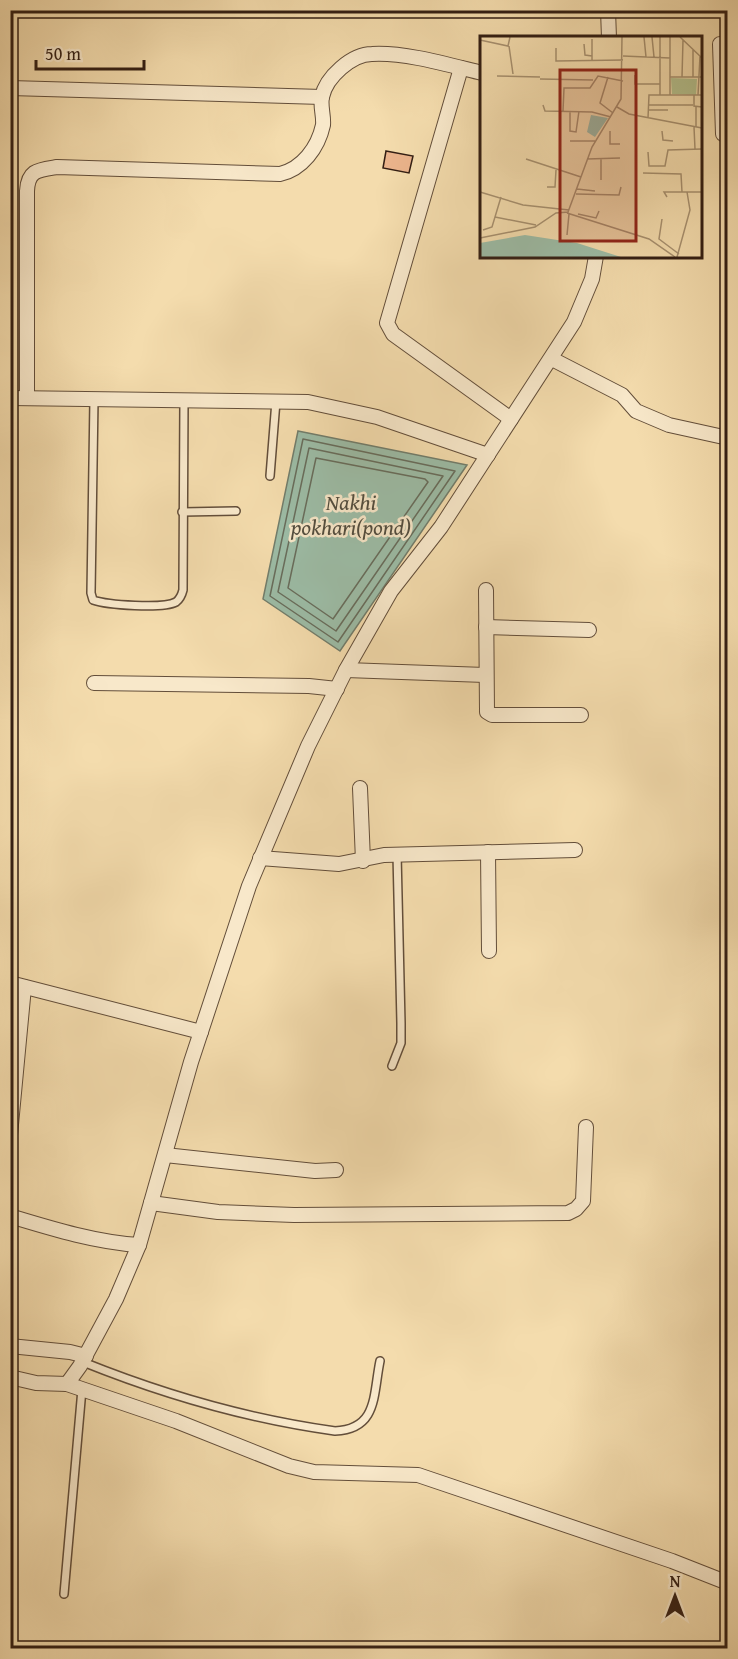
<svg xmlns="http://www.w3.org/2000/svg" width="738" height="1659" font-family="'Gentium Book Plus',serif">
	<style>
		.water { fill: #9cbca6; stroke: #727d6b; stroke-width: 1.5 }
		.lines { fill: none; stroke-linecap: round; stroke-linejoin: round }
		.shore { stroke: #686d5c; stroke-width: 1.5 }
		.building { fill: #ebb48c; stroke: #331e13; stroke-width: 1.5 }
		.lane-casing { stroke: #634e3a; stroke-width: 10 }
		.street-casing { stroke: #634e3a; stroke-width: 16 }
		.lane { stroke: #f8e8ca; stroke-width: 7 }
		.street { stroke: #f8e8ca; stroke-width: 14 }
		.labels { text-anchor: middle; stroke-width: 5; stroke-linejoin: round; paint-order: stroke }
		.water-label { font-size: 22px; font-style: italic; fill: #524d3f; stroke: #f8e8ca }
		.inset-road { fill: none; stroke: #a7906f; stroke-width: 1.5 }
		.view { fill: #8f2418; fill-opacity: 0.15; stroke: #8f2418; stroke-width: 3 }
		.inset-edge { fill: none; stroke: #331e13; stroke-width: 3 }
	</style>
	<rect width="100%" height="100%" fill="#f4dcad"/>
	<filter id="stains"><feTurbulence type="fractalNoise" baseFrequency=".00333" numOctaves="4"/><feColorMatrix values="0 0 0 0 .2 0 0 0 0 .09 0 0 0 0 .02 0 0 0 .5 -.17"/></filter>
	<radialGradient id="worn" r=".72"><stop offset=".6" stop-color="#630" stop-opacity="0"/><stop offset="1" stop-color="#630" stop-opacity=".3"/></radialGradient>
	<!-- water -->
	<path class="water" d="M298 431 467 465 340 651 263 599Z"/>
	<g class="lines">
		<!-- shore -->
		<g class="shore">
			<path d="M303 439 455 471 338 642 270 596Z"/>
			<path d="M309 448 443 476 336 631 278 592Z"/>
			<path d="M316 458 425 479 428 482 333 619 288 588Z"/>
		</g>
	</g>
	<!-- building -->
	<path class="building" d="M386 151 413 156 409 173 383 168Z"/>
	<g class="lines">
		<!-- lane casing -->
		<g class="lane-casing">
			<g id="lane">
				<path d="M94 399 91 593 93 600C107 605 163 609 176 602 180 599 182 594 183 590L184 399"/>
				<path d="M270 476 276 401"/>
				<path d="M182 512 236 511"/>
				<path d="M392 1066 401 1043V1023L397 854"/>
				<path d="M83 1362C165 1395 248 1419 335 1431 378 1429 373 1395 380 1361"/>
				<path d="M64 1594 82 1389"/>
			</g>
		</g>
		<!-- street casing -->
		<g class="street-casing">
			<g id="street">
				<path d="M608 10 609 38"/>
				<path d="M720 44 723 134H728"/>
				<path d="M461 68 387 323 393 334 511 419"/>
				<path d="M10 88 322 97"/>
				<path d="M552 359 622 395 636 411 669 425 728 438"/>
				<path d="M10 398 308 402 377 417 488 455"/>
				<path d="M27 398V191C28 170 38 170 57 167L280 174C302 169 318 148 323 125 324 116 320 106 322 97 326 77 352 54 372 54 405 52 449 65 482 73"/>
				<path d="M486 590 487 712 492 715H581"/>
				<path d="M486 627 589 630"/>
				<path d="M346 670 485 675"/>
				<path d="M94 683 309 686 337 689"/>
				<path d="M360 788 363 861"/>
				<path d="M488 852 489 951"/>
				<path d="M260 858 339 864 384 855 575 850"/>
				<path d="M10 983 201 1032"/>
				<path d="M10 1135 24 987"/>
				<path d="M165 1155 315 1171 336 1170"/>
				<path d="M151 1203 218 1212 294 1215 568 1213 576 1209 583 1201 586 1127"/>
				<path d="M10 1216C53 1229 95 1242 139 1245"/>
				<path d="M10 1346 70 1352 86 1356"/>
				<path d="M10 1377 36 1383 67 1384 80 1366 116 1299 139 1245 191 1062 249 886 308 746 346 670 391 591 441 527 574 322 592 279 596 256"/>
				<path d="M67 1384 176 1421 289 1466 314 1472 418 1475 672 1561 728 1583"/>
			</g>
		</g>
		<!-- lane -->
		<use href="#lane" class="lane"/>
		<!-- street -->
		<use href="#street" class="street"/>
	</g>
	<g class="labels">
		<!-- water labels -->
		<g class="water-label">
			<text x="351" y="510">Nakhi<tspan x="351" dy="25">pokhari(pond)</tspan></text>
		</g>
	</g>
	<!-- overview -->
	<g transform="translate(480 36)">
		<rect width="222" height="222" fill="#f4dcad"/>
		<path d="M191 42 217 43 216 59 192 58Z" fill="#b5c28f"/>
		<path d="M111 79 128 82 115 101 107 96ZM45 199 97 207 141 221H0V207Z" fill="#9cbca6"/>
		<path class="inset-road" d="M164 1 166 21M172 1 174 21M180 1V59M190 1V59M200 1 222 22M112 3V24M0 4 28 10 30 1M104 8 105 19 112 20M29 10 33 38M76 12V25L143 24M143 20 190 22M155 39V48H180M17 40 60 41M128 41 120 67 133 77M190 41H222M202 41 203 4M213 41V14M60 43 113 44M214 59V70L222 71M218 59 220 20M63 69 65 75 112 76 131 81M168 69H213M137 71 149 78 222 92M216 71V91M168 74H188M83 75 84 52H110L118 40 143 45M90 75V95L96 96 99 75M168 82 169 59H222M214 91 215 113M130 95V108H140M182 95 183 104 193 105M90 105H115M168 116 169 130H185L188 114 222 113M46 123 101 141M107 123 140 122M163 137 201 138 202 156M121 144V122M67 151H75L76 134M97 153 115 155M0 156 43 169 89 174M96 158 139 159 141 151M187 161 184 156H222M87 177 169 203 195 221M98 178 116 182 119 175M15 181 56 189M182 183 179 203 199 218M3 194 12 191 21 161M87 199 89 178M0 202 55 191 76 177 88 176 112 111 141 63 142 1M197 221 210 174 207 156"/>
		<path class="view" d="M80 34H156V205H80Z"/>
		<rect width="222" height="222" class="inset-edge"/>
	</g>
	<!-- margin -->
	<rect width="738" height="1659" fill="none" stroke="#f4dcad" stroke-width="36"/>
	<rect x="12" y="12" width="714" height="1635" fill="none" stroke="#331e13" stroke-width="3"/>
	<rect x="18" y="18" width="702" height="1623" fill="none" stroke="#331e13" stroke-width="1.5"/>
	<!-- north arrow -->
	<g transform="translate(675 1596)" stroke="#f8e8ca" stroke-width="4.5" paint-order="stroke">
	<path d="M0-4.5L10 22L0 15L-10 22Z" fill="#331e13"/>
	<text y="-9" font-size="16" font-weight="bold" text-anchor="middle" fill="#331e13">N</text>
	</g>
	<!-- scale -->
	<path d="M36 60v9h108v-9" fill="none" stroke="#331e13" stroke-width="3"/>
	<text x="45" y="60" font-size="18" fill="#331e13" stroke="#f8e8ca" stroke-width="4.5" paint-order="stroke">50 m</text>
	<rect width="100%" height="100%" filter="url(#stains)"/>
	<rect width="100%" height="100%" fill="url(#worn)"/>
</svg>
